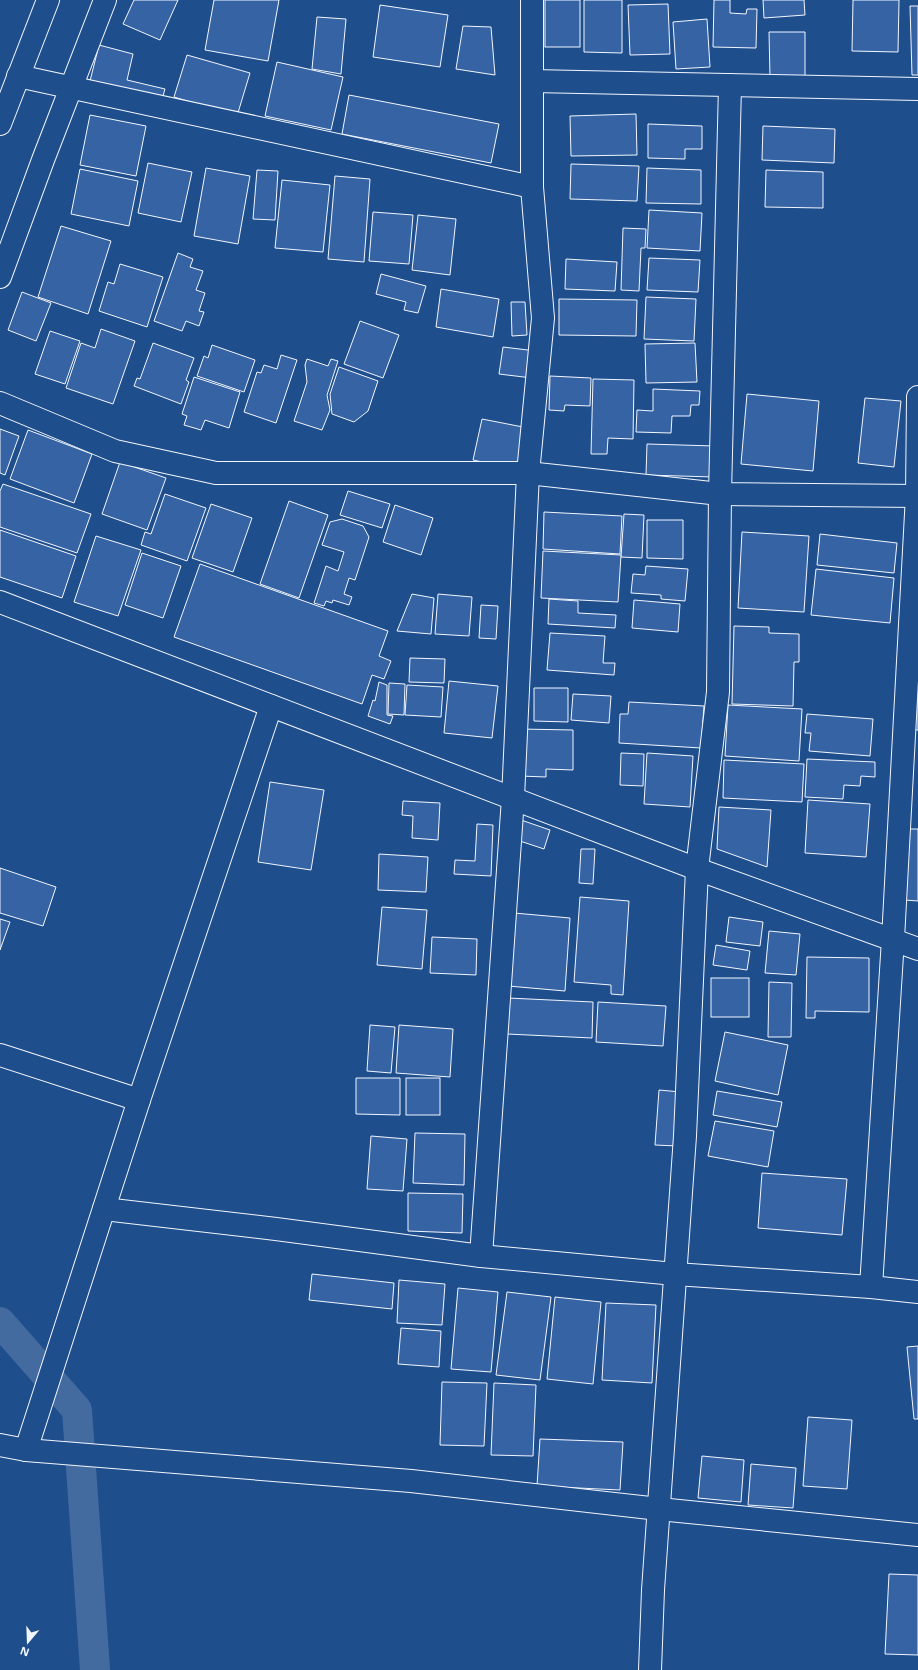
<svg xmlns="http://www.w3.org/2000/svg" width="918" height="1670" font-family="'Noto Sans',sans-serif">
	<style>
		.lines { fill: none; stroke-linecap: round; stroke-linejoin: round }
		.canal { stroke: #446ba0; stroke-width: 30 }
		.building { fill: #3563a3; stroke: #f2f6ff }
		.minor-casing { stroke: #f2f6ff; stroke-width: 24 }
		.minor { stroke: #1f4e8c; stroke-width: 22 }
	</style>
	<rect width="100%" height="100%" fill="#1f4e8c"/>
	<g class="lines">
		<!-- canal -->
		<path class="canal" d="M0 1322 77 1410 95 1670"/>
	</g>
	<!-- building -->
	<g class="building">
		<path d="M134 0H178L160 40 123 24Z"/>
		<path d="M214 0H279L268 61 205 50Z"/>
		<rect x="545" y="0" width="35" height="47"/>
		<path d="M584 0H622V53L584 52Z"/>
		<path d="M714 0H730V13L746 14 747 9H757L756 48 713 47Z"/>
		<path d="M763 0H804L805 15 764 18Z"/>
		<path d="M853 0H899L898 52 852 51Z"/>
		<path d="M668 4 670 54 630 55 628 5Z"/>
		<path d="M380 5 448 15 440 67 373 57Z"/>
		<path d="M910 6H918V75H912Z"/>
		<path d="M317 17 346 19 341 74 312 69Z"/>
		<path d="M707 19 710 67 676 69 673 22Z"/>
		<path d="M463 26 491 27 495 75 456 69Z"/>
		<path d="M769 32H805V76L770 77Z"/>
		<path d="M99 45 133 54 127 80 165 89 161 103 89 85Z"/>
		<path d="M187 55 250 73 237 116 174 97Z"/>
		<path d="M277 62 343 77 331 130 265 116Z"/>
		<path d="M349 95 499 124 491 163 342 134Z"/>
		<path d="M636 114 637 155 571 156 570 116Z"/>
		<path d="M90 115 146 126 136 176 80 165Z"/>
		<path d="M648 124 702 126V149H685V159L648 158Z"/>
		<path d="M763 126 835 129 834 163 762 160Z"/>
		<path d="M148 163 192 172 181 222 138 213Z"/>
		<path d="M571 164 639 166 637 201 570 199Z"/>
		<path d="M206 168 250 176 238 244 194 236Z"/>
		<path d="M647 168 701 170V204L646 203Z"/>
		<path d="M80 169 138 181 129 226 71 214Z"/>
		<path d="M257 170 278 171 275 220 253 219Z"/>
		<path d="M766 170 823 172V208L765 207Z"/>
		<path d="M335 176 370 179 364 262 328 259Z"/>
		<path d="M282 180 330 185 323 252 275 248Z"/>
		<path d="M649 210 702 213 700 251 647 248Z"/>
		<path d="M373 212 413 215 409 264 369 261Z"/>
		<path d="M418 215 456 219 450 275 412 270Z"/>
		<path d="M61 226 111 241 88 314 38 297Z"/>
		<path d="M623 228 646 229 645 248H641L639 291 621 290Z"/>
		<path d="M178 253 193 259 190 267 203 271 196 290 205 293 199 311 204 312 199 326 186 321 182 331 154 321Z"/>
		<path d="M649 258 700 260 698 292 647 290Z"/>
		<path d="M566 259 617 262 615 291 565 289Z"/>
		<path d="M120 264 163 277 147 327 99 311 108 282 114 284Z"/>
		<path d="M381 274 426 286 418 313 404 310 406 302 376 294Z"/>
		<path d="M441 289 499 299 493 337 436 327Z"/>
		<path d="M22 292 51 303 36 341 8 330Z"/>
		<path d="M646 297 696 299 694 341 644 339Z"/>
		<path d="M559 299 637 300 636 336 559 335Z"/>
		<path d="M511 302H525L527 335 512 336Z"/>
		<path d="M360 321 399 335 383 378 344 364Z"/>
		<path d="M101 329 135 341 113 404 66 388 81 343 95 348Z"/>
		<path d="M50 331 80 341 65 384 35 374Z"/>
		<path d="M153 343 194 358 186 380 189 382 181 404 134 386 137 378 140 379Z"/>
		<path d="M695 343 697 382 646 383 645 344Z"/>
		<path d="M212 345 255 360 244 392 197 376 204 356 208 358Z"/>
		<path d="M503 347 536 351 532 378 499 374Z"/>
		<path d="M281 355 297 360 276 423 244 412 257 372 261 373 264 365 277 369Z"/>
		<path d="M307 359 328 366 331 359 338 361 327 395 330 410 322 430 294 421 307 382 305 365Z"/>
		<path d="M339 367 378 381 368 411 354 422 332 414 330 394Z"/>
		<path d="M550 376 591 378 590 406 565 405 564 411 549 410Z"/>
		<path d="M194 377 240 392 229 428 205 420 201 430 184 425 187 416 182 414Z"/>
		<path d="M593 379 634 380 633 439 608 438 607 454H591Z"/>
		<path d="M653 389 700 391 699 405H691L690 416H672L671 433 636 432 637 410 653 411Z"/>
		<path d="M747 394 819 401 813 471 741 464Z"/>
		<path d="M865 398 901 401 894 467 858 463Z"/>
		<path d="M482 419 528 428 520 470 473 460Z"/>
		<path d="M0 429 19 436 5 475 0 473Z"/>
		<path d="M28 430 92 454 74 503 10 479Z"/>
		<path d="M647 444 715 446 714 477 646 475Z"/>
		<path d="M120 462 166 478 147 530 102 514Z"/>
		<path d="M3 484 91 514 77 553 0 527V491Z"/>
		<path d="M348 491 390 504 382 528 340 515Z"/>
		<path d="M165 494 206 508 187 561 141 545 145 532 151 534Z"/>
		<path d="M289 501 328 515 299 598 260 584Z"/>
		<path d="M211 504 252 518 233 572 192 558Z"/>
		<path d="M395 505 433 518 421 555 383 542Z"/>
		<path d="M544 512 622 516 620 554 543 549Z"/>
		<path d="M624 514 644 515 642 558 621 557Z"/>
		<path d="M342 519 363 526 369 537 355 580 349 578 344 594 352 597 349 605 333 600 332 603 326 601 324 606 314 603 326 566 338 571 344 552 322 545 330 522Z"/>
		<path d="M647 520H683V559L647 558Z"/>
		<path d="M0 530 76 556 62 598 0 577Z"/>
		<path d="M742 532 809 536 804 612 738 608Z"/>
		<path d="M820 534 897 543 894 573 817 565Z"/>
		<path d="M96 536 141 550 118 616 74 602Z"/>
		<path d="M543 551 621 555 618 602 541 598Z"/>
		<path d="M142 553 181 566 163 618 125 605Z"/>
		<path d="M200 564 388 631 379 656 391 661 384 679 372 675 362 704 174 637Z"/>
		<path d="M646 566 688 569 685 601 661 599V595L631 593 633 574 645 575Z"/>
		<path d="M816 569 894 578 890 623 811 615Z"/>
		<path d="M412 594 434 598 431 634 397 631Z"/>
		<path d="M438 594 472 597 469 636 435 634Z"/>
		<path d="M549 599 578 601V613L616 615 615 628 548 624Z"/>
		<path d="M634 600 680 604 678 632 632 628Z"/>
		<path d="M481 605 498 606 496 639 479 638Z"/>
		<path d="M734 626 769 627V633L799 634V662H794L793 706 732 704Z"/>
		<path d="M550 633 605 636 603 663H615L614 675 547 670Z"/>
		<path d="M410 658 445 659 444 683 409 682Z"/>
		<path d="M449 681 498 686 492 738 444 733Z"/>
		<path d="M379 682 387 685V715L393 716 390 724 368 716 373 700 375 701Z"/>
		<path d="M389 683 405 684 404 715 388 714Z"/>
		<path d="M407 685 443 687 441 717 405 715Z"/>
		<path d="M534 688H568V722L534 721Z"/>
		<path d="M573 694 611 696 609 723 571 720Z"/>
		<path d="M916 700H918V730H914Z"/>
		<path d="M629 702 704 706 701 748 619 743 620 714H628Z"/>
		<path d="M728 705 802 709 799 761 725 756Z"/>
		<path d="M807 714 873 719 870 756 809 751 811 733H805Z"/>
		<path d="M520 729 573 730V770L546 769V777L520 776Z"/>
		<path d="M621 753 644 754 643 786 620 785Z"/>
		<path d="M647 753 693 756 690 807 644 804Z"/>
		<path d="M807 759 875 762V777L861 776 860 786 844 785 843 799 805 797Z"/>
		<path d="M724 760 804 764 802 802 723 798Z"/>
		<path d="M270 782 324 790 311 870 258 862Z"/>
		<path d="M808 800 870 804 866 857 805 853Z"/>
		<path d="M403 801 440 803 438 840 412 838 413 816 402 815Z"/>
		<path d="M719 807 771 810 767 867 717 849Z"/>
		<path d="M521 820 550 830 544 849 514 839Z"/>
		<path d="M477 824 493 825 491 876 454 874 455 860 475 861Z"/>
		<path d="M908 829H918V901L905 900Z"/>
		<path d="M581 849H595L593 884 579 883Z"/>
		<path d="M379 854 428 857 426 892 378 890Z"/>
		<path d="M0 868 56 887 43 926 0 913Z"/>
		<path d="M580 897 629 901 623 995 611 994V985L574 982Z"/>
		<path d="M382 907 427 910 422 969 377 965Z"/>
		<path d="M514 913 570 918 565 991 508 986Z"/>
		<path d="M729 917 763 922 760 946 726 942Z"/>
		<path d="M0 919 10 922 0 950Z"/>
		<path d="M769 931 800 934 796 975 765 973Z"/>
		<path d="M432 937 477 939 476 975 430 973Z"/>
		<path d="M716 945 750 951 747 970 713 965Z"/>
		<path d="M807 957 869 958V1012L815 1011V1018H806Z"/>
		<rect x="711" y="978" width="38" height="39"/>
		<path d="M769 982 792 983 791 1037H768Z"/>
		<path d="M508 998 593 1002 592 1038 507 1034Z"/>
		<path d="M598 1002 666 1006 663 1046 596 1042Z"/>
		<path d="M370 1025 395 1027 391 1073 367 1071Z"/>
		<path d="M399 1025 453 1029 450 1077 396 1073Z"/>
		<path d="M725 1032 788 1045 778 1095 715 1081Z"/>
		<path d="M356 1078H400V1115L356 1114Z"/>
		<rect x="406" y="1078" width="34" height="37"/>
		<path d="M659 1090 681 1092 677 1146 655 1145Z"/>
		<path d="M717 1091 782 1102 777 1127 713 1115Z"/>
		<path d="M715 1121 774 1131 768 1167 708 1156Z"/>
		<path d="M415 1133 465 1134 464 1185 413 1183Z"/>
		<path d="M371 1136 407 1139 403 1191 367 1189Z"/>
		<path d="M762 1173 847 1179 842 1235 758 1228Z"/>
		<path d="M408 1193 463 1194 462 1233 408 1231Z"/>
		<path d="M312 1274 394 1283 392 1309 309 1300Z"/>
		<path d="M399 1280 445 1284 442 1325 397 1323Z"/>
		<path d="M458 1288 498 1292 491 1372 451 1369Z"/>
		<path d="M507 1292 551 1297 540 1380 496 1375Z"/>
		<path d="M555 1297 601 1302 593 1384 547 1379Z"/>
		<path d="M606 1303 656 1305 652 1383 602 1380Z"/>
		<path d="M401 1328 441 1331 439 1367 398 1364Z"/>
		<path d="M918 1346V1419H914L907 1347Z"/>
		<path d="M442 1382 487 1383 484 1446 440 1445Z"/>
		<path d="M494 1383 536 1385 533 1456 491 1455Z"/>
		<path d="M808 1417 852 1420 847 1489 803 1486Z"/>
		<path d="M540 1439 623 1442 620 1490 537 1486Z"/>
		<path d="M702 1456 744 1460 741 1502 698 1498Z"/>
		<path d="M751 1464 796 1468 793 1508 748 1505Z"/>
		<path d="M889 1574 918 1575V1655L885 1654Z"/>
	</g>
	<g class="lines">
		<!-- minor casing -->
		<g class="minor-casing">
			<g id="minor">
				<path d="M18 76 532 187"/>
				<path d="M532 81 918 89"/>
				<path d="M0 124 48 0"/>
				<path d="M0 277 43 160 105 0"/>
				<path d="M0 403 115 451 216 473H528L720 494 918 496"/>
				<path d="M0 602 697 869 918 949"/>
				<path d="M0 1055 139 1100"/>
				<path d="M104 1209 276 1229 481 1256 675 1274 871 1287 918 1292"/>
				<path d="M481 1256 513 798 528 473 543 318 532 187V0"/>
				<path d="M871 1287 893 939 917 495 918 397"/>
				<path d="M0 1445 26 1450 411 1481 659 1509 918 1535"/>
				<path d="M26 1450 139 1100 271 706"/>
				<path d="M650 1670 653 1590 685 1136 697 869 718 692 720 494 730 85"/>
			</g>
		</g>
		<!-- minor -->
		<use href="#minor" class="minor"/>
	</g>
	<!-- north arrow -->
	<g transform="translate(28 1642) rotate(199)" stroke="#1f4e8c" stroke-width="3" paint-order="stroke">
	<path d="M0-3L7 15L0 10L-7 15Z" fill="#f2f6ff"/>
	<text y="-6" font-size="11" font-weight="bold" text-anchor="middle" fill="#f2f6ff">N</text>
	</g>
</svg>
